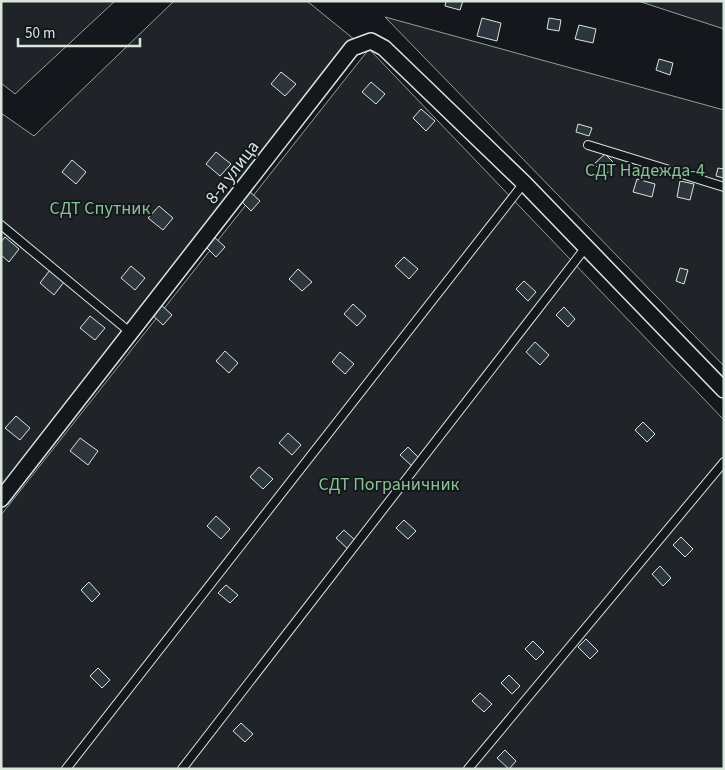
<svg xmlns="http://www.w3.org/2000/svg" width="725" height="770" font-family="'Source Sans 3',sans-serif">
	<style>
		.green { fill: #202428; stroke: #939e99 }
		.building { fill: #2c363c; stroke: #d8e6dc }
		.lines { fill: none; stroke-linecap: round; stroke-linejoin: round }
		.lane-casing { stroke: #d8e6dc; stroke-width: 10 }
		.street-casing { stroke: #d8e6dc; stroke-width: 18 }
		.lane { stroke: #14181c; stroke-width: 8 }
		.street { stroke: #14181c; stroke-width: 15 }
		.labels { text-anchor: middle; stroke-width: 4; stroke-linejoin: round; paint-order: stroke }
		.park-label { font-size: 18px; fill: #8ac095; stroke: #14181c }
		.street-label { font-size: 18px; fill: #d8e6dc; stroke: #14181c }
	</style>
	<rect width="100%" height="100%" fill="#14181c"/>
	<!-- green -->
	<g class="green">
		<path d="M1 1H115L15 94 1 83Z"/>
		<path d="M174 1H307L355 40 1 494V113L34 136Z"/>
		<path d="M638 1H724V29Z"/>
		<path d="M385 17 724 110V366Z"/>
		<path d="M369 49 724 420V769H1V515Z"/>
	</g>
	<!-- building -->
	<g class="building">
		<path d="M446 1H463L460 10 445 6Z"/>
		<path d="M482 18 501 23 497 41 477 36Z"/>
		<path d="M549 18 561 20 559 31 547 29Z"/>
		<path d="M579 25 596 29 593 43 575 39Z"/>
		<path d="M659 59 673 63 670 75 656 70Z"/>
		<path d="M281 72 296 84 285 96 271 84Z"/>
		<path d="M371 82 385 94 376 104 362 92Z"/>
		<path d="M421 109 435 121 426 131 413 118Z"/>
		<path d="M578 124 592 128 589 136 576 132Z"/>
		<path d="M216 152 231 164 220 176 206 164Z"/>
		<path d="M605 154 616 165 605 175 594 164Z"/>
		<path d="M72 160 86 172 76 184 62 172Z"/>
		<path d="M718 168 724 169V178L716 176Z"/>
		<path d="M637 179 655 184 652 197 633 192Z"/>
		<path d="M680 181 694 184 690 200 677 197Z"/>
		<path d="M247 189 260 201 251 211 238 198Z"/>
		<path d="M159 206 173 218 163 230 148 218Z"/>
		<path d="M212 235 225 247 216 257 203 244Z"/>
		<path d="M5 237 19 249 9 262 1 255V242Z"/>
		<path d="M404 257 418 269 409 279 395 266Z"/>
		<path d="M131 266 145 278 135 290 121 278Z"/>
		<path d="M680 268 688 270 684 284 676 281Z"/>
		<path d="M298 269 312 282 302 291 289 279Z"/>
		<path d="M50 270 64 282 54 295 40 283Z"/>
		<path d="M524 281 536 292 528 301 516 289Z"/>
		<path d="M158 302 172 315 163 325 149 312Z"/>
		<path d="M353 304 366 316 357 326 344 314Z"/>
		<path d="M564 307 575 319 568 327 556 315Z"/>
		<path d="M90 316 105 328 95 340 80 328Z"/>
		<path d="M535 342 549 355 540 365 526 352Z"/>
		<path d="M225 351 238 363 229 373 216 361Z"/>
		<path d="M340 352 354 364 345 374 332 362Z"/>
		<path d="M16 416 30 428 20 440 5 428Z"/>
		<path d="M643 422 655 434 647 442 635 430Z"/>
		<path d="M288 433 301 445 292 455 279 443Z"/>
		<path d="M80 438 98 451 88 465 70 451Z"/>
		<path d="M408 447 419 458 412 466 400 455Z"/>
		<path d="M259 467 273 479 263 489 250 477Z"/>
		<path d="M216 516 230 529 221 539 207 526Z"/>
		<path d="M404 520 416 531 408 539 396 528Z"/>
		<path d="M344 530 356 541 348 549 336 538Z"/>
		<path d="M681 537 693 549 685 557 673 545Z"/>
		<path d="M660 566 671 578 663 586 652 574Z"/>
		<path d="M89 582 100 594 92 602 81 590Z"/>
		<path d="M226 585 238 595 230 603 218 593Z"/>
		<path d="M586 639 598 651 590 659 578 647Z"/>
		<path d="M533 641 544 652 536 660 525 649Z"/>
		<path d="M98 668 110 680 102 688 90 676Z"/>
		<path d="M509 675 520 686 512 694 501 683Z"/>
		<path d="M480 693 492 704 484 712 472 701Z"/>
		<path d="M241 723 253 734 245 742 233 731Z"/>
		<path d="M505 750 516 761 509 769 497 758Z"/>
	</g>
	<g class="lines">
		<!-- lane casing -->
		<g class="lane-casing">
			<g id="lane">
				<path d="M588 145 724 187"/>
				<path d="M1 225 131 333"/>
				<path d="M66 769 524 183"/>
				<path d="M182 769 586 247"/>
				<path d="M468 769 724 462"/>
			</g>
		</g>
		<!-- street casing -->
		<g class="street-casing">
			<path id="street" d="M1 499 352 48 371 41 384 48 524 183 724 390"/>
		</g>
		<!-- lane -->
		<use href="#lane" class="lane"/>
		<!-- street -->
		<use href="#street" class="street"/>
	</g>
	<g class="labels">
		<!-- park labels -->
		<g class="park-label">
			<text x="645" y="176">СДТ Надежда-4</text>
			<text x="100" y="214">СДТ Спутник</text>
			<text x="389" y="490">СДТ Пограничник</text>
		</g>
		<!-- street labels -->
		<g class="street-label">
			<text transform="translate(232 172) rotate(-52)" y="6">8-я улица</text>
		</g>
	</g>
	<!-- border -->
	<rect width="725" height="770" fill="none" stroke="#d8e6dc" stroke-width="5"/>
	<!-- scale -->
	<path d="M18 38v8h122v-8" fill="none" stroke="#d8e6dc" stroke-width="2.5"/>
	<text x="25" y="38" font-size="15" fill="#d8e6dc" stroke="#14181c" stroke-width="4" paint-order="stroke">50 m</text>
</svg>
